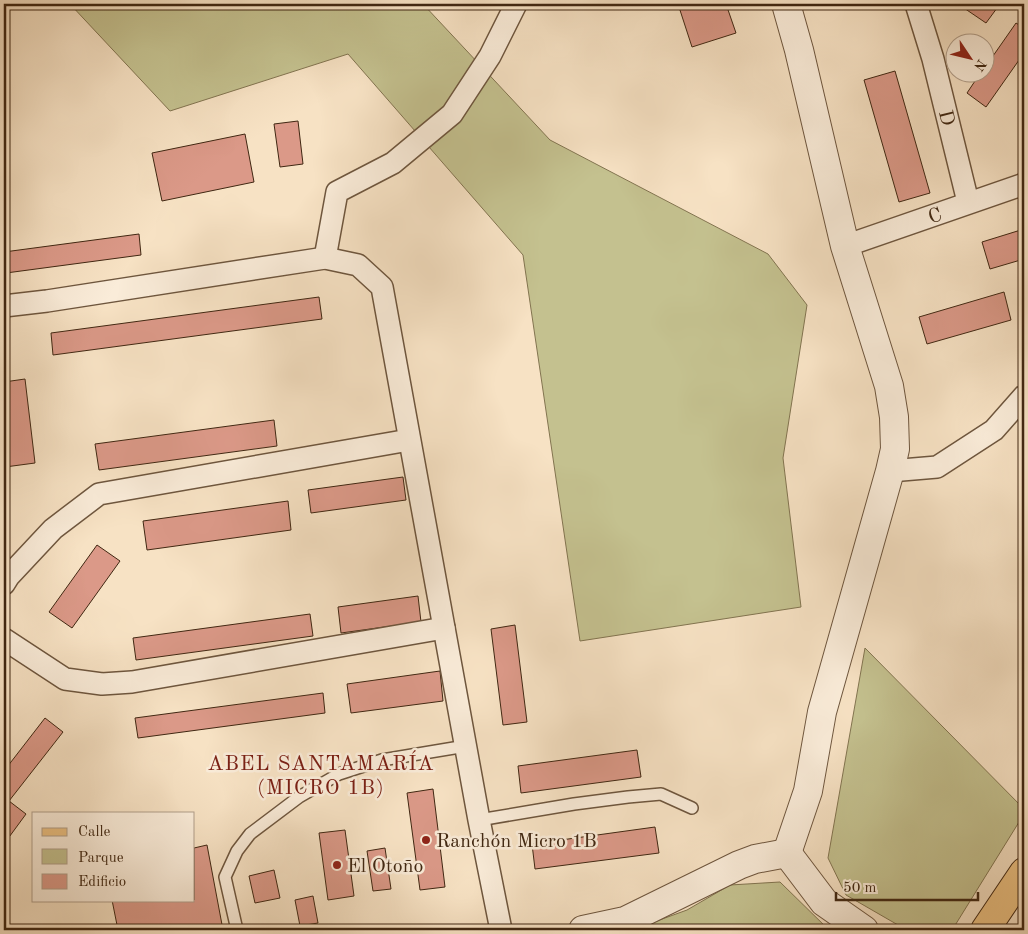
<svg xmlns="http://www.w3.org/2000/svg" width="1028" height="934" font-family="'Old Standard TT',serif">
	<style>
		.green { fill: #c4c18f; stroke: #827450 }
		.building { fill: #db9988; stroke: #402712 }
		.lines { fill: none; stroke-linecap: round; stroke-linejoin: round }
		.service-casing { stroke: #6e563e; stroke-width: 14 }
		.minor-casing { stroke: #6e563e; stroke-width: 24 }
		.tertiary-casing { stroke: #6e563e; stroke-width: 30 }
		.primary-casing { stroke: #402712; stroke-width: 30 }
		.service { stroke: #faecd9; stroke-width: 11 }
		.minor { stroke: #faecd9; stroke-width: 21 }
		.tertiary { stroke: #faecd9; stroke-width: 28 }
		.primary { stroke: #ecc182; stroke-width: 28 }
		.poi-dot { fill: #8f2418; stroke: #faecd9; stroke-width: 2 }
		.labels { text-anchor: middle; stroke-width: 5; stroke-linejoin: round; paint-order: stroke }
		.street-label { font-size: 20px; fill: #402712; stroke: #faecd9 }
		.poi-label { font-size: 20px; fill: #402712; stroke: #faecd9; text-anchor: start }
		.neighbourhood-label { font-size: 21px; letter-spacing: 1px; fill: #7a1f14; stroke: #faecd9 }
	</style>
	<rect width="100%" height="100%" fill="#f7e2c4"/>
	<filter id="stains"><feTurbulence type="fractalNoise" baseFrequency=".004" numOctaves="4"/><feColorMatrix values="0 0 0 0 .2 0 0 0 0 .09 0 0 0 0 .02 0 0 0 .5 -.17"/></filter>
	<radialGradient id="worn" r=".72"><stop offset=".6" stop-color="#630" stop-opacity="0"/><stop offset="1" stop-color="#630" stop-opacity=".3"/></radialGradient>
	<!-- green -->
	<g class="green">
		<path d="M70 4H423L550 140 768 254 807 305 783 458 801 607 580 641 523 255 348 54 170 111Z"/>
		<path d="M865 648 1024 809V814L954 927 936 930H916L898 925 846 895 828 858Z"/>
		<path d="M780 882 829 930H632L687 910 730 885Z"/>
	</g>
	<!-- building -->
	<g class="building">
		<path d="M678 4H726L736 33 692 47Z"/>
		<path d="M963 4H1000L986 23 961 6Z"/>
		<path d="M1016 23 1024 28V53L986 107 967 93 981 72H986V66Z"/>
		<path d="M895 71 930 193 899 202 864 80Z"/>
		<path d="M298 121 303 164 280 167 274 124Z"/>
		<path d="M245 134 254 182 162 201 152 153Z"/>
		<path d="M1024 229V259L990 269 982 242Z"/>
		<path d="M139 234 141 255 6 273 4 252Z"/>
		<path d="M1004 292 1011 320 927 344 919 317Z"/>
		<path d="M319 297 322 319 53 355 51 333Z"/>
		<path d="M25 379 35 463 5 467 4 453V382Z"/>
		<path d="M274 420 277 446 99 470 95 444Z"/>
		<path d="M403 477 406 500 311 513 308 490Z"/>
		<path d="M288 501 291 530 147 550 143 521Z"/>
		<path d="M97 545 120 561 72 628 49 612Z"/>
		<path d="M418 596 421 622 341 633 338 607Z"/>
		<path d="M310 614 313 636 136 660 133 638Z"/>
		<path d="M515 625 527 722 503 725 491 629Z"/>
		<path d="M440 671 443 701 351 713 347 684Z"/>
		<path d="M323 693 325 713 138 738 135 718Z"/>
		<path d="M45 718 63 732 9 801 26 814 4 844V771Z"/>
		<path d="M637 750 641 777 521 793 518 766Z"/>
		<path d="M433 789 445 887 420 890 407 793Z"/>
		<path d="M655 827 659 853 535 869 532 844Z"/>
		<path d="M345 830 354 896 328 900 319 833Z"/>
		<path d="M207 845 223 930H118L112 900H194V848Z"/>
		<path d="M385 848 391 889 373 891 367 851Z"/>
		<path d="M274 870 280 898 255 903 249 876Z"/>
		<path d="M313 896 318 923 300 926 295 900Z"/>
	</g>
	<g class="lines">
		<!-- service casing -->
		<g class="service-casing">
			<g id="service">
				<path d="M479 820 574 804 628 797 661 794 692 808"/>
				<path d="M237 930 225 877 237 851 250 834 299 797 339 774 382 760 466 746"/>
			</g>
		</g>
		<!-- minor casing -->
		<g class="minor-casing">
			<g id="minor">
				<path id="s1" d="M916 4 933 59 968 202"/>
				<path id="s2" d="M845 246 1024 184"/>
				<path d="M325 258 337 192 393 163 452 114 490 56 516 4"/>
				<path d="M4 306 47 301 325 258 358 265 382 287 479 820 501 930"/>
				<path d="M890 471 937 467 994 430 1024 396"/>
				<path d="M4 584 9 576 53 529 99 494 409 440"/>
				<path d="M4 639 65 679 102 684 132 682 444 628"/>
			</g>
		</g>
		<!-- tertiary casing -->
		<g class="tertiary-casing">
			<g id="tertiary">
				<path d="M786 4 799 50 845 246 889 386 894 417 895 449 890 471 822 712 808 791 787 853"/>
				<path d="M787 853 824 902 864 930"/>
				<path d="M583 930 625 921 739 865 755 859 787 853"/>
			</g>
		</g>
		<!-- primary casing -->
		<g class="primary-casing">
			<path id="primary" d="M985 930 1024 872"/>
		</g>
		<!-- service -->
		<use href="#service" class="service"/>
		<!-- minor -->
		<use href="#minor" class="minor"/>
		<!-- tertiary -->
		<use href="#tertiary" class="tertiary"/>
		<!-- primary -->
		<use href="#primary" class="primary"/>
	</g>
	<!-- markers -->
	<g class="poi-dot">
		<circle cx="426" cy="840" r="5"/>
		<circle cx="337" cy="865" r="5"/>
	</g>
	<g class="labels">
		<!-- street labels -->
		<g class="street-label">
			<text dy="7" stroke="none"><textPath href="#s1" startOffset="118">D</textPath></text>
			<text dy="7" stroke="none"><textPath href="#s2" startOffset="95">C</textPath></text>
		</g>
		<!-- poi labels -->
		<g class="poi-label">
			<text x="436" y="847">Ranchón Micro 1B</text>
			<text x="347" y="872">El Otoño</text>
		</g>
		<!-- neighbourhood labels -->
		<g class="neighbourhood-label">
			<text x="321" y="770">ABEL SANTAMARÍA<tspan x="321" dy="24">(MICRO 1B)</tspan></text>
		</g>
	</g>
	<!-- margin -->
	<rect width="1028" height="934" fill="none" stroke="#f7e2c4" stroke-width="20"/>
	<rect x="5" y="5" width="1018" height="924" fill="none" stroke="#402712" stroke-width="2.5"/>
	<rect x="10" y="10" width="1008" height="914" fill="none" stroke="#402712"/>
	<!-- legend -->
	<rect x="32" y="812" width="162" height="90" fill="#faecd9" stroke="#b09d89"/>
	<rect x="42" y="828" width="25" height="8" fill="#ecc182" stroke="#b09d89"/>
	<text x="78" y="836" font-size="15" fill="#402712">Calle</text>
	<rect x="42" y="849" width="25" height="15" fill="#c4c18f" stroke="#b09d89"/>
	<text x="78" y="862" font-size="15" fill="#402712">Parque</text>
	<rect x="42" y="874" width="25" height="15" fill="#db9988" stroke="#b09d89"/>
	<text x="78" y="886" font-size="15" fill="#402712">Edificio</text>
	<!-- north arrow -->
	<g transform="translate(970 58) rotate(125)"><circle r="24" fill="#faecd9" stroke="#b09d89"/>
	<path d="M0-4L9 19L0 12L-9 19Z" fill="#8f2418"/>
	<text y="-8" font-size="14" font-weight="bold" text-anchor="middle" fill="#402712">N</text>
	</g>
	<!-- scale -->
	<path d="M836 892v8h142v-8" fill="none" stroke="#402712" stroke-width="2.5"/>
	<text x="843" y="892" font-size="15" fill="#402712" stroke="#faecd9" stroke-width="4" paint-order="stroke">50 m</text>
	<rect width="100%" height="100%" filter="url(#stains)"/>
	<rect width="100%" height="100%" fill="url(#worn)"/>
</svg>
